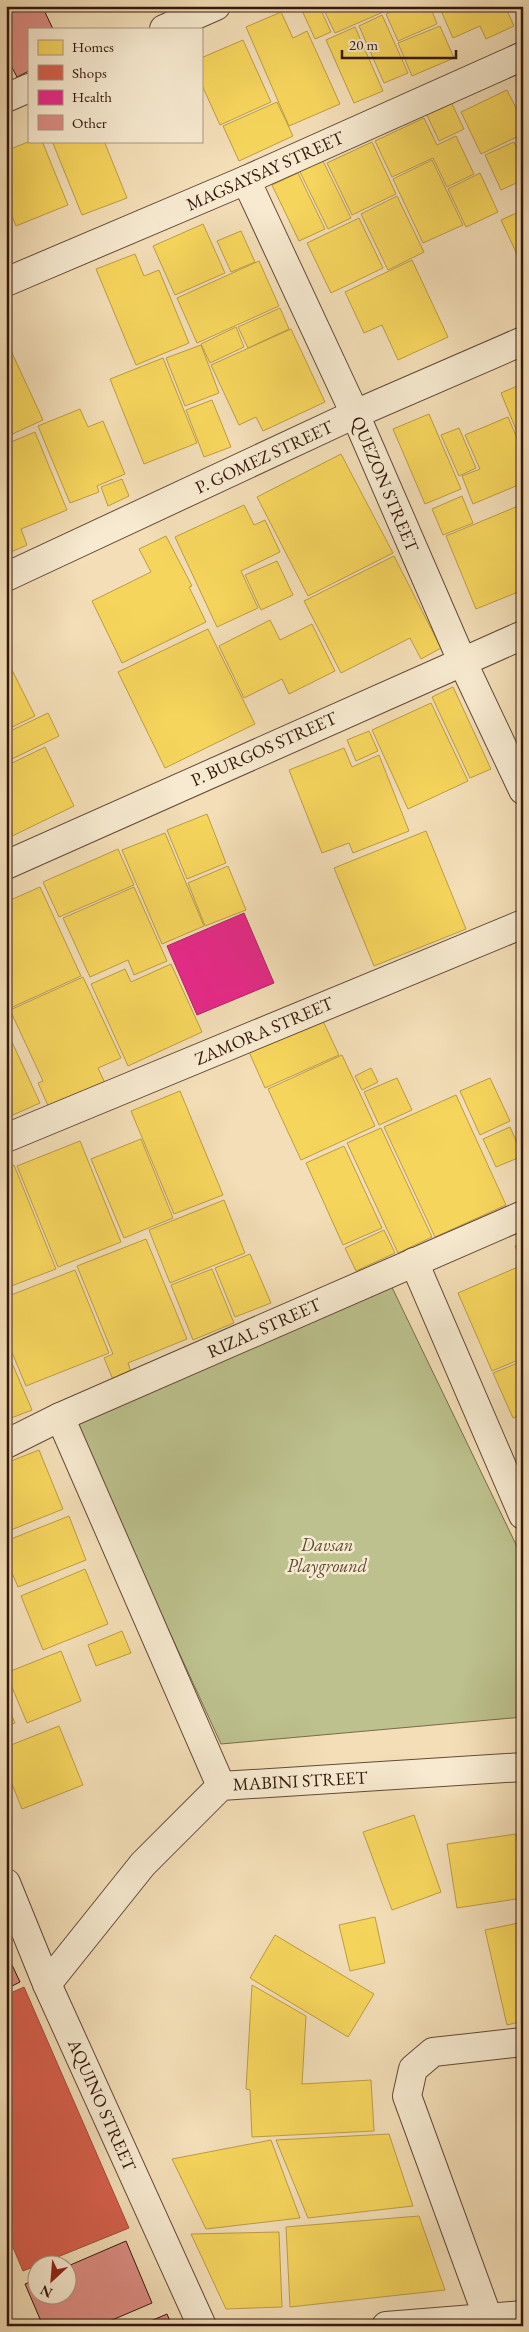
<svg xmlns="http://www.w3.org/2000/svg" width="529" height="2332" font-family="'EB Garamond',serif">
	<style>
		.green { fill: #bcc18d; stroke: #786c4c }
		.homes { fill: #f6d55c; stroke: #bc9c44 }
		.shops { fill: #d6604d; stroke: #a54a3a }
		.health { fill: #e7298a; stroke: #b12464 }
		.building { fill: #dc8c82; stroke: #33170c }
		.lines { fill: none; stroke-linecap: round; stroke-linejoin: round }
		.minor-casing { stroke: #634937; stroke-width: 30 }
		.minor { stroke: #f7ead0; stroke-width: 28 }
		.labels { text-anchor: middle; stroke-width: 5; stroke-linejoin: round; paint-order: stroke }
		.street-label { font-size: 18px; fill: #33170c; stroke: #f7ead0 }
		.park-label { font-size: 18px; font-style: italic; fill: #5c4a33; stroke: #f7ead0 }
	</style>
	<rect width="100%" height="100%" fill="#f3deb7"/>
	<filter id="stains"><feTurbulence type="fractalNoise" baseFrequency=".004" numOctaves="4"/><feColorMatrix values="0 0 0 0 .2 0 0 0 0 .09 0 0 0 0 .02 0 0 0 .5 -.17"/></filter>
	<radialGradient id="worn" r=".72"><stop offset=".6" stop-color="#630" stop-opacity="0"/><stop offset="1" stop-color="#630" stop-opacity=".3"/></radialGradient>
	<!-- green -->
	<path class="green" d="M386 1275 523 1559V1717L221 1744 69 1413Z"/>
	<!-- homes -->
	<g class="homes">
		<path d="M300 6H319L331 32 315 39Z"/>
		<path d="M322 6H397L335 33Z"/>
		<path d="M404 6H430L437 24 398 41 386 14Z"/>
		<path d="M439 6H505L514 26 486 39 480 26 453 38Z"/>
		<path d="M517 6H523V20Z"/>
		<path d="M281 12 293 38 307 31 340 104 289 126 246 27Z"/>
		<path d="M382 15 408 73 384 83 359 26Z"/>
		<path d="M440 26 454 58 412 76 398 43Z"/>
		<path d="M355 27 383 91 354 103 326 40Z"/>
		<path d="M243 40 271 102 220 125 201 83V58Z"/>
		<path d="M507 90 523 122V134L481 154 461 112Z"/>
		<path d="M277 102 293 136 239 161 223 126Z"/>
		<path d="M451 102 464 129 439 141 426 113Z"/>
		<path d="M424 118 437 145 456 136 474 174 447 187 433 158 392 177 375 141Z"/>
		<path d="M30 141H42L68 205 16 226 6 201V151Z"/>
		<path d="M52 141H104L127 198 82 215Z"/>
		<path d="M372 142 396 194 352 215 327 163Z"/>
		<path d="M514 142 523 160V180L501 190 485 155Z"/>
		<path d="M322 159 351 218 328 229 299 170Z"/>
		<path d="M432 160 463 225 423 243 393 179Z"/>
		<path d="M298 173 325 229 299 241 272 185Z"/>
		<path d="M480 173 498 212 466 227 448 189Z"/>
		<path d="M397 196 424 252 388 270 361 214Z"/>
		<path d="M523 210V267L501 220Z"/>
		<path d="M359 218 383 268 331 293 307 243Z"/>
		<path d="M203 224 225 273 175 295 153 246Z"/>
		<path d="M241 231 255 262 231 272 217 241Z"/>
		<path d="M135 254 144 276 159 270 189 343 136 365 96 269Z"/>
		<path d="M412 260 448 337 398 360 382 325 364 333 345 292Z"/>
		<path d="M259 261 279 306 197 343 177 298Z"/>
		<path d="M280 308 289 329 248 348 238 327Z"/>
		<path d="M236 327 244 347 210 363 201 344Z"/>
		<path d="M291 329 325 402 263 431 256 417 239 425 211 365Z"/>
		<path d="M6 340 43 420 8 436 6 432Z"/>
		<path d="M201 345 219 393 185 406 166 358Z"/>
		<path d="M163 358 197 443 144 464 110 379Z"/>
		<path d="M522 384 523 387 522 444 501 393Z"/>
		<path d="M212 400 231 447 204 457 186 410Z"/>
		<path d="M80 409 88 427 103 421 125 474 97 486 99 492 70 503 38 426Z"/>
		<path d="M429 414 461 489 425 504 393 429Z"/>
		<path d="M508 417 523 452V483L473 504 462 476 480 469 465 435Z"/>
		<path d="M459 428 476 468 459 476 441 435Z"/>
		<path d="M35 432 67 510 21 529 27 545 6 554V444Z"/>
		<path d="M341 454 393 553 308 596 257 497Z"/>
		<path d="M122 479 129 496 108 506 101 487Z"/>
		<path d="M462 496 473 523 443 535 432 509Z"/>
		<path d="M523 504V590L476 609 446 536Z"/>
		<path d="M244 505 254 525 265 520 280 552 241 571 258 608 217 627 175 537Z"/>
		<path d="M166 536 192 586 189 587 206 622 122 663 92 601 151 572 139 549Z"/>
		<path d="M394 556 441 648 421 659 410 638 341 673 304 601Z"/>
		<path d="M277 561 293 595 261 610 245 575Z"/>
		<path d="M270 620 280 640 312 624 335 671 289 694 282 679 244 698 219 646Z"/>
		<path d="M208 629 255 724 165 768 118 672Z"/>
		<path d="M6 658 35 716 6 730Z"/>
		<path d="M453 687 491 769 470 778 432 697Z"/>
		<path d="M431 703 468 781 408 809 372 730Z"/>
		<path d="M48 713 59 736 6 762V733Z"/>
		<path d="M369 731 378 751 356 761 347 740Z"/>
		<path d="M45 747 74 806 6 839V766Z"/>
		<path d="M344 748 352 767 379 755 409 831 353 853 349 843 322 853 289 770Z"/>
		<path d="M207 814 226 863 187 879 167 830Z"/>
		<path d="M426 831 466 929 374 966 334 868Z"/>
		<path d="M165 833 204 926 162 944 122 850Z"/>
		<path d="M118 849 134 885 59 917 43 882Z"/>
		<path d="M228 866 246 910 205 926 188 883Z"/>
		<path d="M40 887 81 976 6 1010V902Z"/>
		<path d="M134 887 167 961 134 975 128 960 90 977 63 918Z"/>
		<path d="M171 964 202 1032 128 1066 91 984 125 969 131 982Z"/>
		<path d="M83 977 121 1058 98 1068 105 1083 49 1108 38 1083 43 1081 10 1010Z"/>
		<path d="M322 1019 339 1055 265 1088 249 1052Z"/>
		<path d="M6 1029 40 1103 6 1118Z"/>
		<path d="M342 1055 375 1126 301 1160 268 1089Z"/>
		<path d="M371 1068 378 1082 362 1090 355 1076Z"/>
		<path d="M397 1078 412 1110 379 1125 364 1092Z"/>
		<path d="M490 1078 510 1121 480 1135 460 1091Z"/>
		<path d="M180 1091 223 1195 174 1214 131 1111Z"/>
		<path d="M456 1095 506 1205 435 1237 384 1127Z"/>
		<path d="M510 1127 523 1156 496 1167 483 1139Z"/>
		<path d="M381 1128 432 1237 398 1253 347 1143Z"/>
		<path d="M141 1139 173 1218 124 1238 91 1159Z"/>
		<path d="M80 1141 121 1242 58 1267 17 1166Z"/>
		<path d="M344 1146 382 1228 343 1245 306 1163Z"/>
		<path d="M14 1165 56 1269 6 1288V1168Z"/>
		<path d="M224 1200 245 1253 170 1283 149 1230Z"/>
		<path d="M384 1230 395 1253 356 1271 345 1248Z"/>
		<path d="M146 1239 187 1339 128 1363 132 1375 114 1382 104 1358 113 1354 77 1266Z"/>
		<path d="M523 1243V1264L515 1246Z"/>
		<path d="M250 1254 271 1303 235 1317 215 1268Z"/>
		<path d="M520 1266 523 1272V1358L492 1371 458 1293Z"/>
		<path d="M212 1269 234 1323 193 1340 171 1285Z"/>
		<path d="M75 1270 109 1353 26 1386 6 1338V1297Z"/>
		<path d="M6 1349 32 1410 6 1420Z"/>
		<path d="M523 1361V1414L513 1418 493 1373Z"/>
		<path d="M39 1450 63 1509 6 1532V1463Z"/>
		<path d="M69 1516 86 1560 18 1587 6 1559V1541Z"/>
		<path d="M85 1569 108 1624 43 1650 21 1596Z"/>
		<path d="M122 1631 131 1653 96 1666 88 1645Z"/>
		<path d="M61 1651 81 1701 27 1723 6 1673Z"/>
		<path d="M6 1702 15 1723 6 1727Z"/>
		<path d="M59 1726 83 1785 22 1809 6 1769V1747Z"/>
		<path d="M414 1815 441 1892 392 1910 363 1832Z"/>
		<path d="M516 1834 523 1876V1898L457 1908 447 1844Z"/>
		<path d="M375 1917 385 1963 350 1971 339 1925Z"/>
		<path d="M523 1922V2021L507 2025 485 1930Z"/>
		<path d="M275 1935 374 1994 348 2037 250 1978Z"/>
		<path d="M252 1985 306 2016 302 2084 371 2080 374 2131 252 2137 250 2090 246 2089Z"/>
		<path d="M389 2134 413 2206 308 2218 276 2140Z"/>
		<path d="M271 2140 300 2218 206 2229 172 2159Z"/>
		<path d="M419 2216 445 2290 290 2307 286 2227Z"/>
		<path d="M279 2232 282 2307 226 2309 191 2234Z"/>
	</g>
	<!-- shops -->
	<path class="shops" d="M24 1987 129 2228 23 2271 6 2231V1995Z"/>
	<!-- health -->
	<path class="health" d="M244 913 274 983 197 1015 167 946Z"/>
	<!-- building -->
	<g class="building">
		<path d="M6 6H42L53 29H29V71L17 77 6 56Z"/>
		<path d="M6 1952 20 1982 6 1989Z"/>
		<path d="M126 2241 152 2303 98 2326H43L25 2284 38 2279V2294H68V2266Z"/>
		<path d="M167 2314 172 2326H139Z"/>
	</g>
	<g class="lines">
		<!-- minor casing -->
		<g class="minor-casing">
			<g id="minor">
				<path d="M164 29 216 6"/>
				<path d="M6 98 29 88"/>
				<path d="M246 180 355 414 462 661 523 790"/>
				<path d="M6 282 246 180 523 56"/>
				<path d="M6 577 355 414 523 341"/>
				<path d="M6 865 523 635"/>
				<path d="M6 1138 523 924"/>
				<path d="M414 1262 523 1515"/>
				<path d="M60 1417 221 1786"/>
				<path d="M6 1444 60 1417 523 1215"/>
				<path d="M6 1883 47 1984 202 2326"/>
				<path d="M47 1984 143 1864 221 1786 523 1767"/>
				<path d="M488 2318 407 2096 413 2069 433 2052 523 2042"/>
				<path d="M386 2326 523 2315"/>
			</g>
		</g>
		<!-- minor -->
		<use href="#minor" class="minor"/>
	</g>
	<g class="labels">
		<!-- street labels -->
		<g class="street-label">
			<text transform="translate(265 171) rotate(-24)" y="6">MAGSAYSAY STREET</text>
			<text transform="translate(264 457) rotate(-25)" y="6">P. GOMEZ STREET</text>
			<text transform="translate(385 484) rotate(67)" y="6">QUEZON STREET</text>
			<text transform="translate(264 749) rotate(-24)" y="6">P. BURGOS STREET</text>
			<text transform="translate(264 1031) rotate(-23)" y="6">ZAMORA STREET</text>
			<text transform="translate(264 1328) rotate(-24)" y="6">RIZAL STREET</text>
			<text transform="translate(300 1781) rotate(-3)" y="6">MABINI STREET</text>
			<text transform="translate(102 2105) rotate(66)" y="6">AQUINO STREET</text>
		</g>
		<!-- park labels -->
		<g class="park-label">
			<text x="327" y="1551">Davsan<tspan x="327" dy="21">Playground</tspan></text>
		</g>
	</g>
	<!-- margin -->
	<rect width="529" height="2332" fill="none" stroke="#f3deb7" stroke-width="25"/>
	<rect x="8" y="8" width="514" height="2317" fill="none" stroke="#33170c" stroke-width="2.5"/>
	<rect x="12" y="12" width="504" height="2307" fill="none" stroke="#33170c"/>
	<!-- legend -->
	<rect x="28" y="28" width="175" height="115" fill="#f7ead0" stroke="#a99682"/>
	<rect x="38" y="40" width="25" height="15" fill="#f6d55c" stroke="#a99682"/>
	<text x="72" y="52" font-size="15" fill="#33170c">Homes</text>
	<rect x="38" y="65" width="25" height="15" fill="#d6604d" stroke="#a99682"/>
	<text x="72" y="78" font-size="15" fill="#33170c">Shops</text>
	<rect x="38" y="90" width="25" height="15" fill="#e7298a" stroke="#a99682"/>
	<text x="72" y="102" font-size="15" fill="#33170c">Health</text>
	<rect x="38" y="115" width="25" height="15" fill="#dc8c82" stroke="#a99682"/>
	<text x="72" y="128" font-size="15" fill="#33170c">Other</text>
	<!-- north arrow -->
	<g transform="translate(52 2280) rotate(206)"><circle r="24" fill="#f7ead0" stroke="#a99682"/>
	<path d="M0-4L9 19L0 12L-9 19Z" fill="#8f2418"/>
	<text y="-8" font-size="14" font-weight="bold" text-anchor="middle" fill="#33170c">N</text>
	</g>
	<!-- scale -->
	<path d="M342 50v8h114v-8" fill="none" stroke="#33170c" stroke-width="2.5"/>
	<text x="349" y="50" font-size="15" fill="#33170c" stroke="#f7ead0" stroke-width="4" paint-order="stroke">20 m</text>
	<rect width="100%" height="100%" filter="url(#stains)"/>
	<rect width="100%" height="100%" fill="url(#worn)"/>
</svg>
